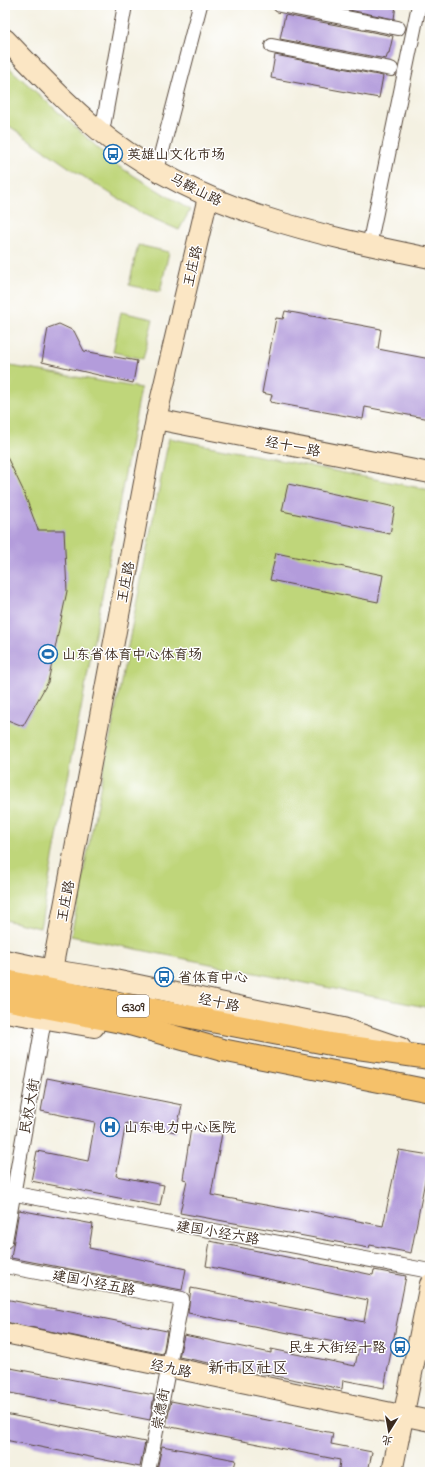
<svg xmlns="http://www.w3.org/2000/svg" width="435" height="1477" font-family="'Indie Flower','LXGW WenKai TC',sans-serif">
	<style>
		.green { fill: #bfd67a; stroke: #7d804c }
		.building { fill: #b39cdb }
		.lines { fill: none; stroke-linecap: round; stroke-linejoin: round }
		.street-casing { stroke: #57483b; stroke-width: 16 }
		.secondary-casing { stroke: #57483b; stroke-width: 22 }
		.highway-casing { stroke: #57483b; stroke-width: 24 }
		.street { stroke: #fff; stroke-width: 14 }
		.secondary { stroke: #fbe6c4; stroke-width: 20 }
		.highway { stroke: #f5c16b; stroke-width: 22 }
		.labels { text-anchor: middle; stroke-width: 3; stroke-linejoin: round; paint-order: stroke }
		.shield { fill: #fff; stroke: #766a62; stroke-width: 1 }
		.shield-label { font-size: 13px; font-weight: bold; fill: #3b2a1e }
		.poi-label { font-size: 14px; fill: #3b2a1e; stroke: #fff; text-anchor: start }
		.street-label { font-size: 14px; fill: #3b2a1e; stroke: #fff }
		.quarter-label { font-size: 16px; fill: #3b2a1e; stroke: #fff }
	</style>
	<rect width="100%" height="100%" fill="#fff"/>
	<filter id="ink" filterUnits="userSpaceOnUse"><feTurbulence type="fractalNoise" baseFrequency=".025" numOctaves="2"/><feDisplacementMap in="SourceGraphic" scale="8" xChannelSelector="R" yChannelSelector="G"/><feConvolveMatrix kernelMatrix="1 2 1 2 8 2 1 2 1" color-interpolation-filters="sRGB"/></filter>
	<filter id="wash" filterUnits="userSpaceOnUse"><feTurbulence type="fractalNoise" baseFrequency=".012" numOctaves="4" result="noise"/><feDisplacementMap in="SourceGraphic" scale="16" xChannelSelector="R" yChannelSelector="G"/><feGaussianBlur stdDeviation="0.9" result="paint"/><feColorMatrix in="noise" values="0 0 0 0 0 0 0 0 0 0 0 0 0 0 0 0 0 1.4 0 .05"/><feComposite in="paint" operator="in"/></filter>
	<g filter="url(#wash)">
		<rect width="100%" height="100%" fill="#f4f1e2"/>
		<!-- green -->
		<g class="green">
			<path d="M5 64 118 166 190 210 179 230 143 214 73 170 5 123Z"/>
			<path d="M138 245 169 252 160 292 129 285Z"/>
			<path d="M121 312 153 319 143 359 113 352Z"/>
			<path d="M5 365 141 388 40 928 5 920Z"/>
			<path d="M169 438 430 490V1008L71 936Z"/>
		</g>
		<g id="blocks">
			<!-- building -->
			<g class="building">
				<path d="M334 5H396L394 19 334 7Z"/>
				<path d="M285 15 393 36 389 53H388L386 59 280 39Z"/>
				<path d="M275 55 383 76 379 98 271 78Z"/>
				<path d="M285 311 381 329 378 349 430 359V419L365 407 363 419 270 402 272 395 262 393 276 318 283 319Z"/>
				<path d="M59 324 74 331 84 351 137 361 133 383 42 362 48 328Z"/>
				<path d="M5 453 23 490 38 530H64L67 591 48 682 23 726 5 719Z"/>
				<path d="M288 484 395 507 390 534 282 511Z"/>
				<path d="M276 553 383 575 378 602 270 580Z"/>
				<path d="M47 1078 182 1105 176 1132 126 1123 116 1176 164 1185 160 1206 31 1181 37 1151 88 1161 95 1122 41 1111Z"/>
				<path d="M191 1128 222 1133 211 1195 298 1211V1209L383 1226 399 1150 430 1155 411 1253 370 1245 369 1248 180 1213 187 1180 183 1179Z"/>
				<path d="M19 1210 93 1224 89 1248 186 1269 182 1290 11 1258Z"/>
				<path d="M210 1241 373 1275 374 1270 406 1276 384 1388 343 1380 342 1389 179 1357 184 1335 271 1353V1349L355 1366 359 1347 188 1313 191 1288 364 1322 368 1300 206 1266Z"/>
				<path d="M5 1299 167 1331 163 1354 5 1322Z"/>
				<path d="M5 1367 154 1395 150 1420 5 1392Z"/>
				<path d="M171 1401 333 1433 331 1444 372 1452 368 1472H355L339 1469 340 1460 166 1426Z"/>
				<path d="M5 1414 145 1442 140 1467 5 1440Z"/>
				<path d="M162 1446 236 1460 233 1472H167L157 1470Z"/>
			</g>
		</g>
	</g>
	<g filter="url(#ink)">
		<use href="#blocks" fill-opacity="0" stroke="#57483b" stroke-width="1"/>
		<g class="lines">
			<!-- street casing -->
			<g class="street-casing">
				<g id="street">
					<path d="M280 5 398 28"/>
					<path d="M272 46 391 69"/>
					<path d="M102 132 125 5"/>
					<path d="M157 170 200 5"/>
					<path d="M369 246 419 5"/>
					<path d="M5 1192 430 1271"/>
					<path d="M5 1241 44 1019"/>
					<path d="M5 1266 182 1299 148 1472"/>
				</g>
			</g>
			<!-- secondary casing -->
			<g class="secondary-casing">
				<g id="secondary">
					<path d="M5 39C39 74 73 111 112 141 205 211 318 235 430 258"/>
					<path d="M156 419 430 473"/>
					<path d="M5 960 52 970 110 979 343 1028 401 1048"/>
					<path d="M52 970 156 419 208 197"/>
					<path d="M5 1012 94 1027"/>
					<path d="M5 1333 430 1421"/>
					<path d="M392 1472 430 1284"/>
				</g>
			</g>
			<!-- highway casing -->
			<g class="highway-casing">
				<g id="highway">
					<path d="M5 981 336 1045 430 1058"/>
					<path d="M5 999 126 1023 222 1050 430 1091"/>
				</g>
			</g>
			<!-- street -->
			<use href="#street" class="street"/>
			<!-- secondary -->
			<use href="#secondary" class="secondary"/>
			<!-- highway -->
			<use href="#highway" class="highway"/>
		</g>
	</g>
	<!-- icons -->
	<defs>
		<g id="bus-ring" transform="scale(1)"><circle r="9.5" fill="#fff" stroke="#1f6fb2" stroke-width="1.5"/><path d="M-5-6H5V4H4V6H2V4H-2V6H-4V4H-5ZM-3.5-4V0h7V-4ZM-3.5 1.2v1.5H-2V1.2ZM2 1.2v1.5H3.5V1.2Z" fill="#1f6fb2"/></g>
		<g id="stadium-ring" transform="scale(1)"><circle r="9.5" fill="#fff" stroke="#1f6fb2" stroke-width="1.5"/><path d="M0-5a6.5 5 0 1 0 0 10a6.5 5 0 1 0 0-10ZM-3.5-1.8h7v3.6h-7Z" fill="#1f6fb2"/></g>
		<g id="hospital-ring" transform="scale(1)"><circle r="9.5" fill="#fff" stroke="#1f6fb2" stroke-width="1.5"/><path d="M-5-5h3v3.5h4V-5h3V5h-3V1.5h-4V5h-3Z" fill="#1f6fb2"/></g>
	</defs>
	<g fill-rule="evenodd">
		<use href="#bus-ring" x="113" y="154"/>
		<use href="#stadium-ring" x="48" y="654"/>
		<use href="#bus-ring" x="164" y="977"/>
		<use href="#hospital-ring" x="110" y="1127"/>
		<use href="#bus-ring" x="400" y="1347"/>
	</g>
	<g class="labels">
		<!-- shield labels -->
		<rect class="shield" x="117" y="995" width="32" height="22" rx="3"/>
		<g class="shield-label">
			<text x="133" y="1011">G309</text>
		</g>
		<!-- poi labels -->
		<g class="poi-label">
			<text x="127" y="159">英雄山文化市场</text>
			<text x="62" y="659">山东省体育中心体育场</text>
			<text x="178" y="982">省体育中心</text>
			<text x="124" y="1132">山东电力中心医院</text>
			<text x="386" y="1352" text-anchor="end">民生大街经十路</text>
		</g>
		<!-- street labels -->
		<g class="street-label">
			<text transform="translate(196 189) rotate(26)" y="5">马鞍山路</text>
			<text transform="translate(192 266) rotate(-77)" y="5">王庄路</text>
			<text transform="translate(293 446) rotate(11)" y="5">经十一路</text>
			<text transform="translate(125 582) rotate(-79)" y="5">王庄路</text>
			<text transform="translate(65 901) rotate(-79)" y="5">王庄路</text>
			<text transform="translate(219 1002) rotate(12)" y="5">经十路</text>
			<text transform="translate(29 1106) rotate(-80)" y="5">民权大街</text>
			<text transform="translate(218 1232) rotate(10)" y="5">建国小经六路</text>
			<text transform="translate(94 1282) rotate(11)" y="5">建国小经五路</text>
			<text transform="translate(171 1368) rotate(12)" y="5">经九路</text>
			<text transform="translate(160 1409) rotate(-79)" y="5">崇德街</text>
		</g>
		<!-- quarter labels -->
		<g class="quarter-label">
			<text x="248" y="1373">新市区社区</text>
		</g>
	</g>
	<!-- margin -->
	<rect width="435" height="1477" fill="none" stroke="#fff" stroke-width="20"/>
	<!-- north arrow -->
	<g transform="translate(389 1431) rotate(191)" stroke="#ffffff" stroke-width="3" paint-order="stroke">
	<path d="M0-3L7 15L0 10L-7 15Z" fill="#3b2a1e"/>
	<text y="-6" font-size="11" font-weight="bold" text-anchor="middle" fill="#3b2a1e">北</text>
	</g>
</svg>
